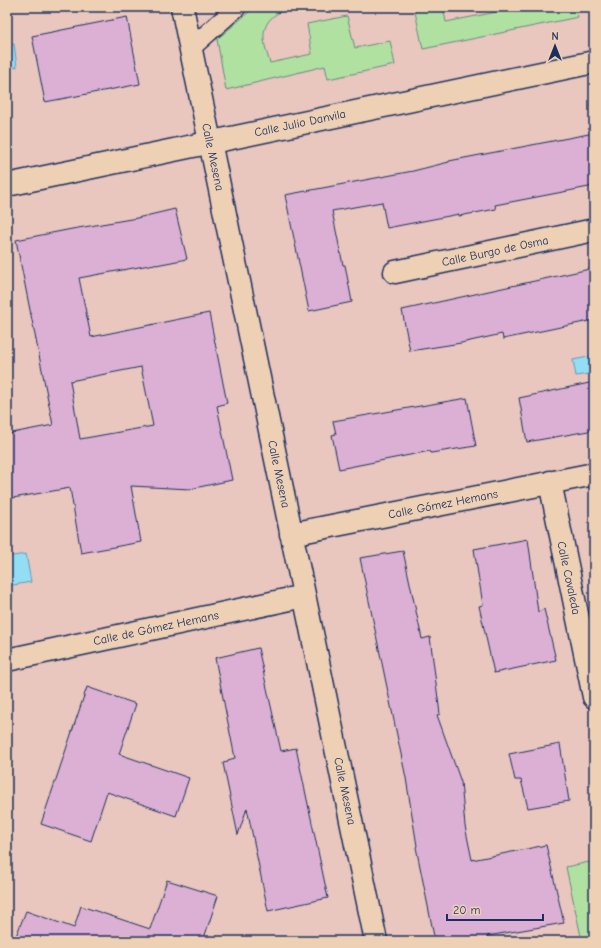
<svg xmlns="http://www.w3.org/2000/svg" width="601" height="948" font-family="'Comic Neue',sans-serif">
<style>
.green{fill:#b1e1a1;stroke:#668880}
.water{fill:#93def4;stroke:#6398b8}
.building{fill:#dcb0d4;stroke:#1b2f5e;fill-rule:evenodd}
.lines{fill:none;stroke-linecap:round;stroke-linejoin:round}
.service-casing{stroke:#1b2f5e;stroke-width:21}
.minor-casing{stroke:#1b2f5e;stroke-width:25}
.service{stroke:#eed0b5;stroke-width:18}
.minor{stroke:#eed0b5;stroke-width:22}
.labels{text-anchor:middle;stroke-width:3;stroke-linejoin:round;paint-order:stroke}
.street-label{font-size:12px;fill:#1b2f5e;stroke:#eed0b5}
</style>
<rect width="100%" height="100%" fill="#e9c6be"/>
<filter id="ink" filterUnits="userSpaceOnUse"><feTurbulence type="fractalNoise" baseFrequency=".025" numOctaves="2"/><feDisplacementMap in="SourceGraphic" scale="8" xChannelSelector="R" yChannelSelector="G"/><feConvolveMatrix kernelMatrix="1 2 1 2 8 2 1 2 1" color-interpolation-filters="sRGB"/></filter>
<g filter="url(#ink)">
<path class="green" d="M255,7h50c-7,1 -22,3 -27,6 -21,13 -14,31 -8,50l42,-9 -5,-30 40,-8 8,32 35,-7 5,24 -67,14 -3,-13 -99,24 -9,-51z
M414,7h29l3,15 76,-15h54l2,10 -155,32z
M594,861v80h-12l-16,-74z"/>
<path class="water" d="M14,44l3,23 -10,2v-24z
M594,356v17l-18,3 -3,-16z
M26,554l5,28 -24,4v-29z"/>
<path class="building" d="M127,17l13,67 -95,18 -13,-66z
M594,133v53l-99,19 1,4 -37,7v-2l-72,14 -5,-26 -50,9 11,54h2l7,37 -43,9 -24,-116 128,-24 36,-9v-1z
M175,209l12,50 -31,6 -1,-1 -76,14 12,59 118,-24 18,90 -10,3 15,74 -42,9 -59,-3 10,56 -60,11 -11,-65 -63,11v-65l46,-9 -37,-185 56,-11 65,-11zM141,367l12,59 -73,13 -10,-58z
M594,268v52l-91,19 -1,-5 -41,9 -51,8 -8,-41z
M594,382v48l-67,12 -8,-44z
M467,398l9,48 -45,7 -1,-2 -91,18 -7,-34 4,-1 -3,-13z
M528,539l10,73 6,-3 12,51 -62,13 -15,-67 4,-1 -9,-56z
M403,551l19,88 8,-2 10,77 -3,1 24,67 4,44 7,34 74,-15 18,78 -77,13 1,5h-53l-19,-94 1,-1 -11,-68 -46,-220z
M258,648l23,103 15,-3 32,150 -60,13 -21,-103 -9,27 -15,-72 5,-1v-2l7,-2 -20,-100z
M87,687l49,17 -17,50 70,24 -13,38 -69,-24 -16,49 -50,-17z
M560,744l9,57 -41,7 -7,-28h-6l-6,-26z
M167,880l51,16 -15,45h-189l12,-30 48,17 7,-22 69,23z"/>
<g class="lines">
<g class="service-casing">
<path id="service" d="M191,48l46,-41"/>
</g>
<g class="minor-casing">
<path id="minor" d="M182,7l194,934
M7,185l587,-123
M395,272l199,-42
M550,482l44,215
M291,534l303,-60
M7,660l297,-64"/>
</g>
<use href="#service" class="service"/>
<use href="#minor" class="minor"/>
</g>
</g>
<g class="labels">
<g class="street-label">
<text transform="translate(300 123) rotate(-12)" y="4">Calle Julio Danvila</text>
<text transform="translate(213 157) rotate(78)" y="4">Calle Mesena</text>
<text transform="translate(495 251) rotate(-12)" y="4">Calle Burgo de Osma</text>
<text transform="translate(279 474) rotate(78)" y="4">Calle Mesena</text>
<text transform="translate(443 504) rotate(-11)" y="4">Calle Gómez Hemans</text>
<text transform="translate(569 578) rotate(78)" y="4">Calle Covaleda</text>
<text transform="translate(156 628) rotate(-12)" y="4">Calle de Gómez Hemans</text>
<text transform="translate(345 791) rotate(78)" y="4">Calle Mesena</text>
</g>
</g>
<rect width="601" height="948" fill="none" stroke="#eed0b5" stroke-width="24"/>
<rect x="12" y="12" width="577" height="924" fill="none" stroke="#1b2f5e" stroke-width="1.5" filter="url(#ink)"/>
<g transform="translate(555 46)" stroke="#eed0b5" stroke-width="3" paint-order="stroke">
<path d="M0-3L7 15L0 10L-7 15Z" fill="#1b2f5e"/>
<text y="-6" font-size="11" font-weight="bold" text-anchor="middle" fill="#1b2f5e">N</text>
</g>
<path d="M447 914v6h96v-6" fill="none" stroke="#1b2f5e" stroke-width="2"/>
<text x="453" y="914" font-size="12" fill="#1b2f5e" stroke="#eed0b5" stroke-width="3" paint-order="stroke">20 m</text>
</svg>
